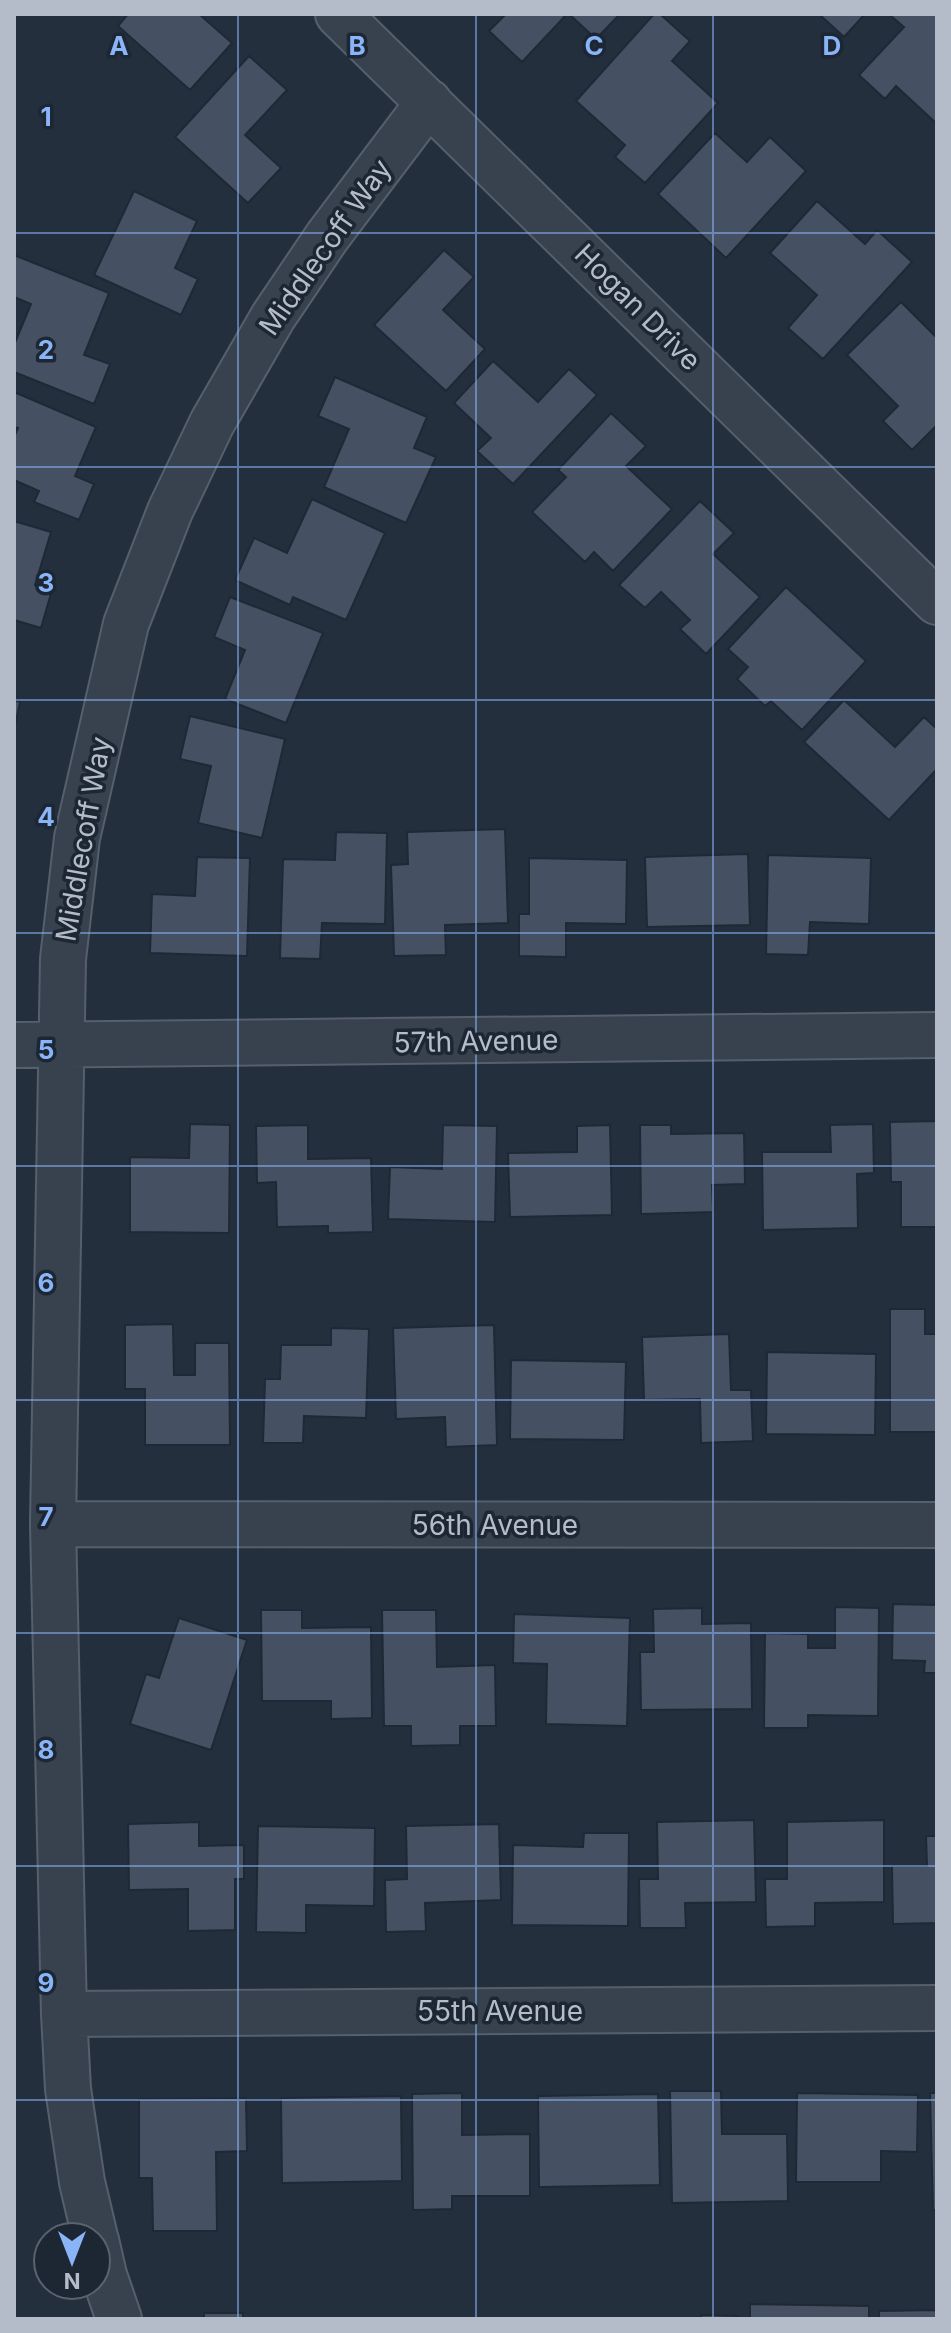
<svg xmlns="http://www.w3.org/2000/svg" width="951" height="2333" font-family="Inter,sans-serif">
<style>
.building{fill:#455162;stroke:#1f2835;stroke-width:2}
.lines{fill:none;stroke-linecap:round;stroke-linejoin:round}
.minor-casing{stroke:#565f6c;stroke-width:48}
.minor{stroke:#38414e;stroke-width:44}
.grid{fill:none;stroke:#8ab4f8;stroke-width:2;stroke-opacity:0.55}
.labels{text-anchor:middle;stroke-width:7;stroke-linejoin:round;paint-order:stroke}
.street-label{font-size:28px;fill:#b4bcc9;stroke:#1d2633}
.grid-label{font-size:26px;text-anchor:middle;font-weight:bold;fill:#8ab4f8;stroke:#1d2633;stroke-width:7;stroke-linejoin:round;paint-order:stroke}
</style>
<rect width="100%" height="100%" fill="#242f3e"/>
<path class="building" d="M128,14h71l33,29 -42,47 -72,-64z
M506,14h61l-45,48 -33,-31z
M569,14h51l-24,25z
M654,14h6l30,27 -18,20 46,42 -73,80 -30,-26 10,-12 -49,-44z
M819,14h46l-21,23z
M893,14h44v110l-41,-38 -11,13 -26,-24 45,-48 -13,-11z
M249,56l38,34 -42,45 36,33 -33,35 -73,-66z
M715,133l32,29 23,-25 36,34 -80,87 -68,-64z
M134,191l63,30 -22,47 23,11 -17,36 -87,-40z
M817,201l48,43 12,-14 35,32 -89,97 -35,-31 29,-33 -47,-42z
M444,250l30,27 -31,33 42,39 -39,42 -72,-66z
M14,255l95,38 -25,62 26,9 -16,40 -80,-32v-27l17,-41 -17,-7z
M901,302l36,36v87l-25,25 -29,-29 15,-15 -51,-51z
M493,361l45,41 31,-33 28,26 -84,89 -36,-33 14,-13 -37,-35z
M335,377l92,40 -13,31 22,9 -30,66 -82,-36 25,-58 -31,-13z
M14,392l82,35 -21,49 19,8 -15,36 -45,-18 5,-11 -25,-11v-43l4,-9 -4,-1z
M611,413l35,33 -20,20 46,43 -59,62 -19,-19 -9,10 -53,-50 34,-35 -8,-7z
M312,499l73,34 -39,87 -53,-23 -3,8 -55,-25 19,-42 33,15z
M700,501l34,32 -21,21 47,43 -54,57 -26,-25 10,-9 -29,-28 -16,16 -26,-23z
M14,521l37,11 -16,53 17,5 -11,38 -27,-8z
M786,587l80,74 -64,69 -31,-29 -6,5 -28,-27 11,-12 -20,-18z
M230,597l93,36 -37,90 -61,-24 20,-49 -31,-13z
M14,700l6,2 -6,29z
M844,700l51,47 29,-30 13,12v40l-48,51 -85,-78z
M190,716l95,23 -23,99 -64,-15 13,-57 -31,-7z
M505,829l3,94 -63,2 1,30 -52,1 -3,-91 17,-1 -1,-32z
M336,832l51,1 -2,91 -63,-1 -2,36 -40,-1 3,-99 52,1z
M748,854l2,71 -103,2 -2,-70z
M768,855l103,3 -2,66 -59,-2 -2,33 -42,-1z
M197,857l53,1 -3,98 -97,-3 2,-59 43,2z
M529,858l98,2 -1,64 -60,-1v34l-47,-1v-42h10z
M937,1121v106h-36v-45h-10l-1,-60z
M190,1124l40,1 -1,108 -99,-1v-75l59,1z
M873,1124l1,49 -17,1 1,54 -95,2 -1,-78h69l-1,-27z
M308,1125v34l63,-1 2,74 -45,1v-7l-51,1 -1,-45 -19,1 -1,-57z
M443,1125l54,1 -2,96 -107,-3 2,-52 52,2z
M610,1125l2,90 -102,2 -2,-64 69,-1v-26z
M640,1125h31v9l73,-1 1,51 -33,1 1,27 -72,2z
M890,1309h35v25h12v98h-47z
M173,1324l1,51h21v-32h34l1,102h-85v-56h-20v-64z
M494,1325l3,120 -51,2 -1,-30 -49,2 -3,-91z
M331,1328l38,1 -3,89 -62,-2 -1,27h-40l2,-64h15l1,-34h50z
M729,1334l2,56h20l2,51 -52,2 -1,-44 -56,1 -2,-63z
M767,1352l109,2 -1,81 -109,-1z
M511,1360l115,2 -2,78 -114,-1z
M893,1604l44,1v68h-13l1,-12 -33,-1z
M835,1607l44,1 -1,108 -70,-1v13h-44l1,-95 43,1v14h27z
M702,1608v16l49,-1 1,86 -111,1 -1,-58h14l-1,-43z
M261,1610h41v18l69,-1 1,91 -41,1v-18h-69z
M382,1610h54l1,57 58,-2 1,61h-36v19l-49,1v-20h-27z
M514,1614l116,4 -3,108 -81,-2 1,-60 -34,-1z
M179,1618l68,22 -36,110 -81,-26 16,-50 13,4z
M754,1820l2,82 -71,1 1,25h-46l-1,-49h19l-1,-57z
M884,1820v82l-69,1v23l-49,1 -1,-48h22v-57z
M199,1822v24l45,-1v34h-9v51l-47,1v-42l-59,1 -1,-66z
M499,1824l2,76 -76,3 1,28 -40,1 -1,-52 22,-1 -1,-53z
M258,1826l117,2 -1,78 -68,-1v28l-50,-1z
M584,1833h45l-1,93 -116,-1 1,-80 70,2z
M926,1836h11v87l-44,1 -1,-58h35z
M670,2091h51l1,43h65l1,67 -116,2z
M462,2093v42l68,-1v62h-78v13l-39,1 -1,-116z
M797,2093l121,2 -1,57 -36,-1v31h-85z
M930,2093h7v117h-4z
M658,2094l2,91 -121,2 -1,-91z
M401,2096l1,85 -120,2 -1,-85z
M246,2098l1,53 -31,1 1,79h-64l-1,-53h-13v-79z
M750,2304l119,2v13h-119z
M937,2310v9h-58v-8z
M204,2313h39v6h-39z
M701,2315l37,1v3h-37z"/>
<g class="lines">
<g class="minor-casing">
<path id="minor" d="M338,14l599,588
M14,1045l923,-10
M53,1524l884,1
M64,2014l873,-6
M95,2237l-13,-55 -14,-93 -4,-75 -11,-490 10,-565 14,-121 49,-214 44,-113 42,-88 61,-106 54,-80 102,-135
M96,2240l8,35 15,44"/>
</g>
<use href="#minor" class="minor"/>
</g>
<path class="grid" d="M238,14v2305M476,14v2305M713,14v2305M14,233h923M14,467h923M14,700h923M14,933h923M14,1166h923M14,1400h923M14,1633h923M14,1866h923M14,2100h923"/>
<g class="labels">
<g class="street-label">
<text transform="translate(325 247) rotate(-55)" y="10">Middlecoff Way</text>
<text transform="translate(638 307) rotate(45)" y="10">Hogan Drive</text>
<text transform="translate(83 839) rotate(-80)" y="10">Middlecoff Way</text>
<text transform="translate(476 1041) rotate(-1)" y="10">57th Avenue</text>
<text x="495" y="1535">56th Avenue</text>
<text x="500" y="2021">55th Avenue</text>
</g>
</g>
<g class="grid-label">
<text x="119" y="55">A</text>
<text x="357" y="55">B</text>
<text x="594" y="55">C</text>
<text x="832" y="55">D</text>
<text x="46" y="126">1</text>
<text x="46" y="359">2</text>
<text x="46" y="592">3</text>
<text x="46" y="826">4</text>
<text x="46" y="1059">5</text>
<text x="46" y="1292">6</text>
<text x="46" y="1526">7</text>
<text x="46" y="1759">8</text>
<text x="46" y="1992">9</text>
</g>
<rect width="951" height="2333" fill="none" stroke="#b4bcc9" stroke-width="32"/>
<g transform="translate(72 2261) rotate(180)"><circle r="38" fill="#1d2633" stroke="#59626f" stroke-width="2"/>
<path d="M0-6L14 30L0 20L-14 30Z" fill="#8ab4f8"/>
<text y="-12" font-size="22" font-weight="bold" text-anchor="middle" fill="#b4bcc9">N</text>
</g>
</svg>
